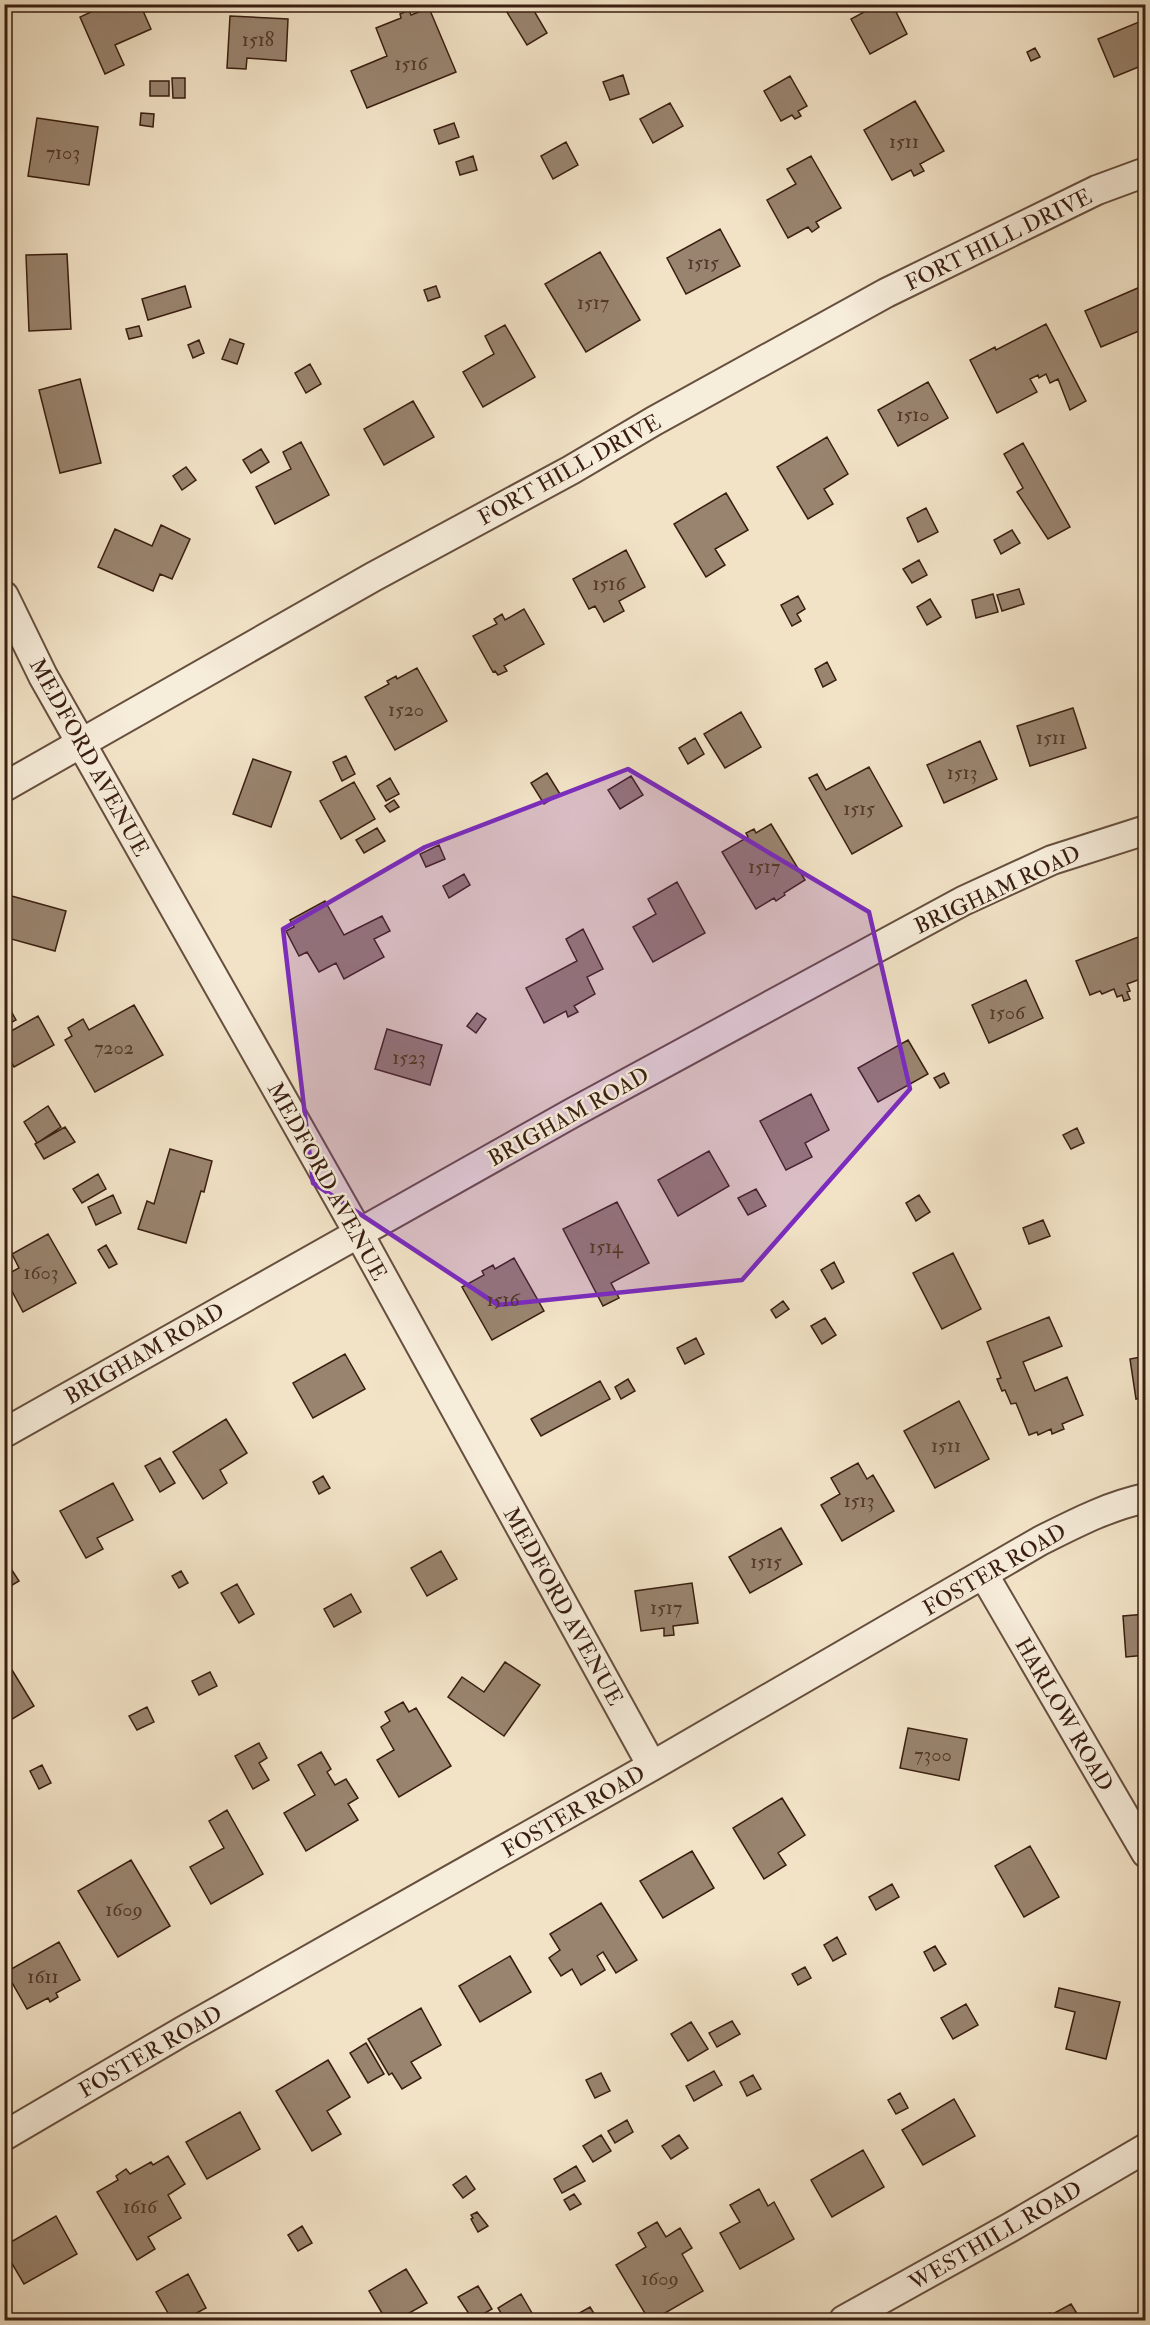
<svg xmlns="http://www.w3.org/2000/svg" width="1150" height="2325" font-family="'IM FELL Double Pica',serif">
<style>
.building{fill:#99846f;stroke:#391e10;stroke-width:1.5}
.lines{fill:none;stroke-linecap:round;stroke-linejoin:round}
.minor-casing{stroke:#674f3e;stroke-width:32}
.minor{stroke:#f7eddb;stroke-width:28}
.marked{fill:#7b2cbf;fill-opacity:0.2;stroke:#7b2cbf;stroke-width:4.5;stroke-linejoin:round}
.labels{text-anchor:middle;stroke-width:5;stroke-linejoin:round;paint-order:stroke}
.number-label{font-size:20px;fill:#513828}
.street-label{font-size:22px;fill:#391e10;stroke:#f7eddb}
</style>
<rect width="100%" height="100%" fill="#f2e3c7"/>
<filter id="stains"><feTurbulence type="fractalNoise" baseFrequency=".00333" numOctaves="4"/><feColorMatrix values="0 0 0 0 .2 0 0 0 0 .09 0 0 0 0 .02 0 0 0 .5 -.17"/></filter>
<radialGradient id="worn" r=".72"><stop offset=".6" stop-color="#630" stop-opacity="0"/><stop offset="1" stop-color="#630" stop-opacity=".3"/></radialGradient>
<path class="building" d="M108,4h32l11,25 -36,16 9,20 -19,9 -25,-57z
M502,4h28l17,29 -20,12z
M879,4h13l15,30 -37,20 -19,-35z
M429,8l27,64 -89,36 -16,-37 36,-15 -11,-28 25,-10 -1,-4 9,-4 2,5z
M230,16l58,3 -2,42 -39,-3 -1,11 -19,-1z
M1146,19v45l-32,13 -16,-38z
M1035,48l5,9 -9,4 -4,-9z
M623,75l6,19 -19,6 -7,-18z
M790,76l17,30 -9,5 3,5 -6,3 -3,-4 -11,6 -17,-30z
M172,78h13v20h-12z
M150,81h19v15h-19z
M915,101l29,50 -24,13 4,7 -10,5 -3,-6 -19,10 -28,-50z
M670,103l13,23 -30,17 -13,-24z
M141,113l13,1 -1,13 -13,-2z
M37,118l61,9 -9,58 -61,-9z
M454,123l5,14 -20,7 -5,-14z
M566,142l12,23 -25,14 -12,-23z
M473,156l4,14 -17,5 -4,-13z
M811,156l30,52 -25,14 3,5 -7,5 -4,-5 -20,11 -21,-38 29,-16 -9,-15z
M720,229l20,37 -54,28 -19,-36z
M600,252l40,68 -54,32 -41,-68z
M67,254l4,75 -42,2 -3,-76z
M185,286l6,21 -43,13 -6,-21z
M436,286l4,11 -12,4 -4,-11z
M1140,287l6,12v29l-45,19 -16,-36z
M1046,324l40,77 -16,9 -12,-31 -8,4 -4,-9 -7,4 -1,-3 -8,4 7,13 -40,21 -27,-53 25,-13 1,3z
M505,325l30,52 -52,30 -20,-35 31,-18 -9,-18z
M139,326l3,10 -13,3 -3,-10z
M230,339l14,5 -7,20 -15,-5z
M199,340l5,13 -11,5 -5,-13z
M310,364l11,20 -15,9 -11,-20z
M80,379l21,84 -41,10 -21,-83z
M928,382l20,36 -50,28 -20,-36z
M413,401l21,36 -50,28 -20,-36z
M827,437l21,37 -24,15 9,15 -25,15 -31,-52z
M301,442l28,53 -54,29 -19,-37 35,-18 -8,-17z
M1023,443l47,84 -22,12 -31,-47 6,-4 -19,-34z
M261,449l8,13 -18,11 -8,-13z
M186,467l10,13 -14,10 -9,-14z
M726,493l22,37 -33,19 10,16 -19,12 -32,-53z
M926,508l12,24 -20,10 -11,-24z
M161,525l29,14 -18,40 -12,-5 -7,17 -55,-24 17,-38 37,17z
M1012,530l8,13 -19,11 -7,-14z
M626,550l19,37 -26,14 5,10 -20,11 -9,-16 -6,3 -16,-30z
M919,560l8,15 -15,8 -9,-14z
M1019,589l5,15 -22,7 -5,-16z
M993,594l5,18 -22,6 -4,-18z
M798,596l7,13 -8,5 4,7 -9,5 -11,-21z
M930,599l11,18 -14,8 -10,-18z
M524,609l20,35 -40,22 3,5 -9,4 -3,-4 -2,1 -20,-36 24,-12 -3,-5 8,-5 3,6z
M827,662l9,18 -13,7 -8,-18z
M417,668l30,53 -52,29 -30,-53 24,-13 -2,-3 9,-5 1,3z
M1073,708l13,40 -56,18 -13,-40z
M741,712l20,35 -36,21 -21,-34z
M695,738l9,16 -16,10 -9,-16z
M980,741l17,38 -53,24 -17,-38z
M346,756l9,18 -13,7 -9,-19z
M253,759l38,13 -20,55 -38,-13z
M869,767l33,59 -50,28 -43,-76 8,-4 9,16z
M547,773l13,21 -16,10 -13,-21z
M631,776l12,19 -23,14 -12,-19z
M390,778l9,16 -13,7 -9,-15z
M354,782l21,37 -34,20 -21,-38z
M394,800l5,7 -9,5 -5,-6z
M771,824l34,56 -21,13 1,2 -9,6 -2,-3 -18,11 -34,-57 26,-15 -2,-4 8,-4 2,4z
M377,828l8,13 -21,12 -8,-13z
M439,845l6,14 -19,8 -6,-13z
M464,874l6,11 -21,13 -6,-12z
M677,882l28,51 -52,29 -20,-35 23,-13 -8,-15z
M8,895l58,16 -11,40 -51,-14v-27z
M325,901l19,34 38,-19 8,15 -16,8 10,18 -40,22 -8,-16 -17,9 -12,-20 -8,4 -13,-25 8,-4 -4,-7z
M583,929l20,40 -16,8 8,17 -21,12 4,6 -10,5 -2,-6 -22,12 -18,-35 51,-27 -11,-22z
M1146,934v43l-19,7 3,7 -3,1 3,7 -6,2 -2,-6 -5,2 -3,-8 -12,5 -2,-3 -10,4 -14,-34z
M1026,980l17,38 -54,25 -17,-38z
M6,1002l10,18 -12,6v-23z
M134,1005l29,50 -68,37 -30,-52 7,-4 -4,-8 15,-9 6,11z
M477,1013l9,6 -10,14 -9,-7z
M38,1016l16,29 -40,22 -10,-18v-14z
M387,1029l55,16 -12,40 -55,-16z
M908,1040l20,34 -50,28 -20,-34z
M944,1073l5,10 -9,5 -6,-10z
M811,1094l18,36 -24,13 7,14 -26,13 -26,-49z
M48,1106l13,21 -24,16 -13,-21z
M65,1127l10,15 -31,17 -9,-15z
M1077,1128l7,15 -13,6 -8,-14z
M170,1149l42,12 -8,31 -3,-1 -15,52 -48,-14 9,-28 7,3z
M709,1151l20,35 -51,30 -20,-36z
M98,1174l8,15 -24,14 -9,-14z
M756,1189l10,17 -18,9 -10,-17z
M113,1195l8,18 -25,12 -8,-18z
M919,1195l11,17 -14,9 -10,-18z
M617,1202l32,61 -38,20 8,15 -16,8 -40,-77z
M1043,1220l7,16 -21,8 -6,-16z
M48,1234l28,49 -53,29 -19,-36 15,-8 -7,-14z
M106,1245l11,19 -8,4 -11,-18z
M953,1253l28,56 -39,20 -29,-56z
M514,1258l30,53 -52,29 -30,-53 22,-12 -2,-4 11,-6 2,4z
M834,1262l10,20 -12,7 -11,-19z
M783,1301l6,8 -13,9 -5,-8z
M1049,1317l13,29 -39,16 12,29 32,-14 16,38 -21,9 2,5 -12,5 -1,-5 -13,6 -1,-3 -8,3 -13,-32 -5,1 -6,-14 -3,1 -5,-12 4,-1 -14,-36z
M825,1318l11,17 -14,9 -11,-18z
M696,1338l8,16 -19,10 -8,-16z
M345,1354l20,35 -52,29 -20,-35z
M1146,1356v41l-10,2 -6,-40z
M628,1379l7,12 -14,8 -6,-12z
M600,1381l10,18 -69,37 -10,-17z
M959,1401l30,58 -54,29 -31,-57z
M226,1419l21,34 -27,17 7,13 -24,16 -30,-47z
M160,1458l15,25 -15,9 -15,-26z
M858,1463l9,16 6,-4 21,36 -52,30 -21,-36 19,-11 -9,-16z
M323,1476l7,12 -11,6 -6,-12z
M113,1483l20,37 -36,18 6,11 -17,9 -26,-47z
M781,1528l21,36 -52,29 -21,-36z
M441,1551l16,28 -30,17 -16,-28z
M4,1558l15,23 -15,9z
M181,1571l7,12 -9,5 -7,-12z
M692,1583l6,40 -25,3 1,9 -10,1v-8l-23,3 -6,-40z
M237,1584l17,30 -15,9 -18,-30z
M351,1594l10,18 -27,15 -10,-18z
M1146,1614v41l-20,2 -3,-41z
M505,1662l35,23 -36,51 -56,-39 14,-20 22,15z
M12,1670l22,36 -30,18v-50z
M210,1672l7,14 -18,9 -7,-14z
M403,1702l6,10 7,-4 35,58 -52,31 -22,-37 17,-10 -13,-23 9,-6 -5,-9z
M147,1707l7,15 -17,8 -8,-14z
M908,1728l59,11 -8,41 -59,-12z
M259,1743l8,15 -8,5 10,17 -16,9 -18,-33z
M321,1752l10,17 -4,3 8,13 11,-6 12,19 -10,6 10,16 -52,31 -22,-38 31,-18 -17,-30z
M42,1765l9,18 -12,6 -9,-18z
M782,1798l23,37 -27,18 8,12 -22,14 -31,-51z
M227,1810l36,64 -52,30 -21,-37 34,-19 -15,-27z
M1030,1846l29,51 -35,20 -29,-51z
M692,1851l22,37 -51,30 -23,-37z
M131,1860l39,66 -52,31 -40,-66z
M892,1884l7,13 -23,13 -7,-13z
M601,1903l36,57 -21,13 -13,-21 -6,4 8,14 -24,15 -9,-16 -11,7 -12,-18 11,-8 -10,-16z
M837,1937l9,17 -13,7 -9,-16z
M59,1942l21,38 -24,13 2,4 -8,5 -2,-4 -21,11 -21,-37z
M935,1946l11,18 -12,7 -10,-19z
M510,1956l21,36 -51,30 -21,-36z
M805,1967l6,11 -13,7 -6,-11z
M1059,1988l61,14 -14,57 -40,-10 9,-37 -20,-5z
M966,2004l12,21 -25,14 -12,-21z
M421,2008l20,37 -30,17 10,16 -19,11 -10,-16 -3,2 -21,-36z
M732,2021l8,13 -23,13 -8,-14z
M691,2022l17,27 -20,12 -17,-27z
M366,2043l18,31 -16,9 -18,-30z
M328,2060l22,37 -23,14 14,23 -29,17 -36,-60z
M714,2071l8,14 -28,16 -8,-15z
M601,2073l9,18 -15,7 -9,-18z
M753,2075l8,14 -14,7 -7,-14z
M900,2093l8,15 -12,6 -8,-14z
M954,2099l21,37 -52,29 -21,-35z
M240,2112l20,37 -53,30 -21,-37z
M627,2120l6,12 -18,11 -7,-12z
M601,2135l10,16 -18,11 -10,-16z
M679,2135l9,13 -17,11 -9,-13z
M863,2150l21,37 -52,30 -21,-37z
M168,2156l17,28 -17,11 13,23 -33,19 7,12 -18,11 -40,-68 21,-12 -2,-4 10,-7 4,5 21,-12 2,3z
M576,2166l9,15 -23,12 -8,-14z
M466,2176l9,13 -12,9 -10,-13z
M759,2189l9,17 6,-4 20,37 -54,30 -20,-36 20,-11 -10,-17z
M574,2194l7,10 -11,6 -6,-10z
M477,2212l11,14 -10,6 -7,-13 2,-1 -2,-3z
M56,2216l21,38 -53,30 -20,-34v-4z
M657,2222l9,15 14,-9 12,20 -10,6 21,37 -50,29h-4l-33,-55 30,-18 -8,-14z
M302,2226l10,17 -14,8 -10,-16z
M406,2269l21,34 -30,17h-11l-17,-29z
M188,2274l18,34 -22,12h-12l-16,-28z
M478,2286l14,23 -19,11 -15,-23z
M521,2294l15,26h-31l-7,-12z
M1071,2304l10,16h-37l-2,-3 8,-4 1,2z
M590,2307l8,13h-31z"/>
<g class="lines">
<g class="minor-casing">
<path id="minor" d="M4,596l39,80 316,558 293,532
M4,787l369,-210 198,-107 83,-49 232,-128 211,-103 49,-18
M4,1433l570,-321 389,-211 89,-41 94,-30
M984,1575l162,278
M4,2136l179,-105 469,-265 388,-225c34,-17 68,-35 106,-43
M844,2320l167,-93 135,-79"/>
</g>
<use href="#minor" class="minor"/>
</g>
<path class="marked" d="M628,769l241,143 41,177 -168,191 -244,25 -185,-122 -30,-254 142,-82z"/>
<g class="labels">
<g class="number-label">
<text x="258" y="46">1518</text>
<text x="411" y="70">1516</text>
<text x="904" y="148">1511</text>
<text x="63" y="159">7103</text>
<text x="703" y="269">1515</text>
<text x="593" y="309">1517</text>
<text x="913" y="421">1510</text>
<text x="609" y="590">1516</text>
<text x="406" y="716">1520</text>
<text x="1051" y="744">1511</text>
<text x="962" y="779">1513</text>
<text x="859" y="815">1515</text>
<text x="764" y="873">1517</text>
<text x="1007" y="1019">1506</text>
<text x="114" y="1054">7202</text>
<text x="409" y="1064">1523</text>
<text x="606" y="1253">1514</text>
<text x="41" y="1279">1603</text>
<text x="503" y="1306">1516</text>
<text x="946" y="1452">1511</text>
<text x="859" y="1507">1513</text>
<text x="766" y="1568">1515</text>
<text x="666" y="1614">1517</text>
<text x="933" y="1761">7300</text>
<text x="124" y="1916">1609</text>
<text x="43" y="1983">1611</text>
<text x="140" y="2213">1616</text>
<text x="660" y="2285">1609</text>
</g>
<g class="street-label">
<text transform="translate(998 239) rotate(-26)" y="8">FORT HILL DRIVE</text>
<text transform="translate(569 469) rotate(-29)" y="8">FORT HILL DRIVE</text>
<text transform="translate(90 757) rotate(61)" y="8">MEDFORD AVENUE</text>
<text transform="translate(997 889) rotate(-25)" y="8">BRIGHAM ROAD</text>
<text transform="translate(568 1116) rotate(-29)" y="8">BRIGHAM ROAD</text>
<text transform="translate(328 1181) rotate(61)" y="8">MEDFORD AVENUE</text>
<text transform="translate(144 1353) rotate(-30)" y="8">BRIGHAM ROAD</text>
<text transform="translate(994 1569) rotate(-30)" y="8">FOSTER ROAD</text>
<text transform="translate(564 1606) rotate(61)" y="8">MEDFORD AVENUE</text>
<text transform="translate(1065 1714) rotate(60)" y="8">HARLOW ROAD</text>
<text transform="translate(573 1811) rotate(-30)" y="8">FOSTER ROAD</text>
<text transform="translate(150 2051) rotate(-30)" y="8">FOSTER ROAD</text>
<text transform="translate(995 2235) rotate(-30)" y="8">WESTHILL ROAD</text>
</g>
</g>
<rect width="1150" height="2325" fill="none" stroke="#f2e3c7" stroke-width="24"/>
<rect x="6" y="6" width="1138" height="2313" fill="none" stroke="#391e10" stroke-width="3"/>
<rect x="12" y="12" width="1126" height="2301" fill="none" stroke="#391e10" stroke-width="1.5"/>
<rect width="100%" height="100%" filter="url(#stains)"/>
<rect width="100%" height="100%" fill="url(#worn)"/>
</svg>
